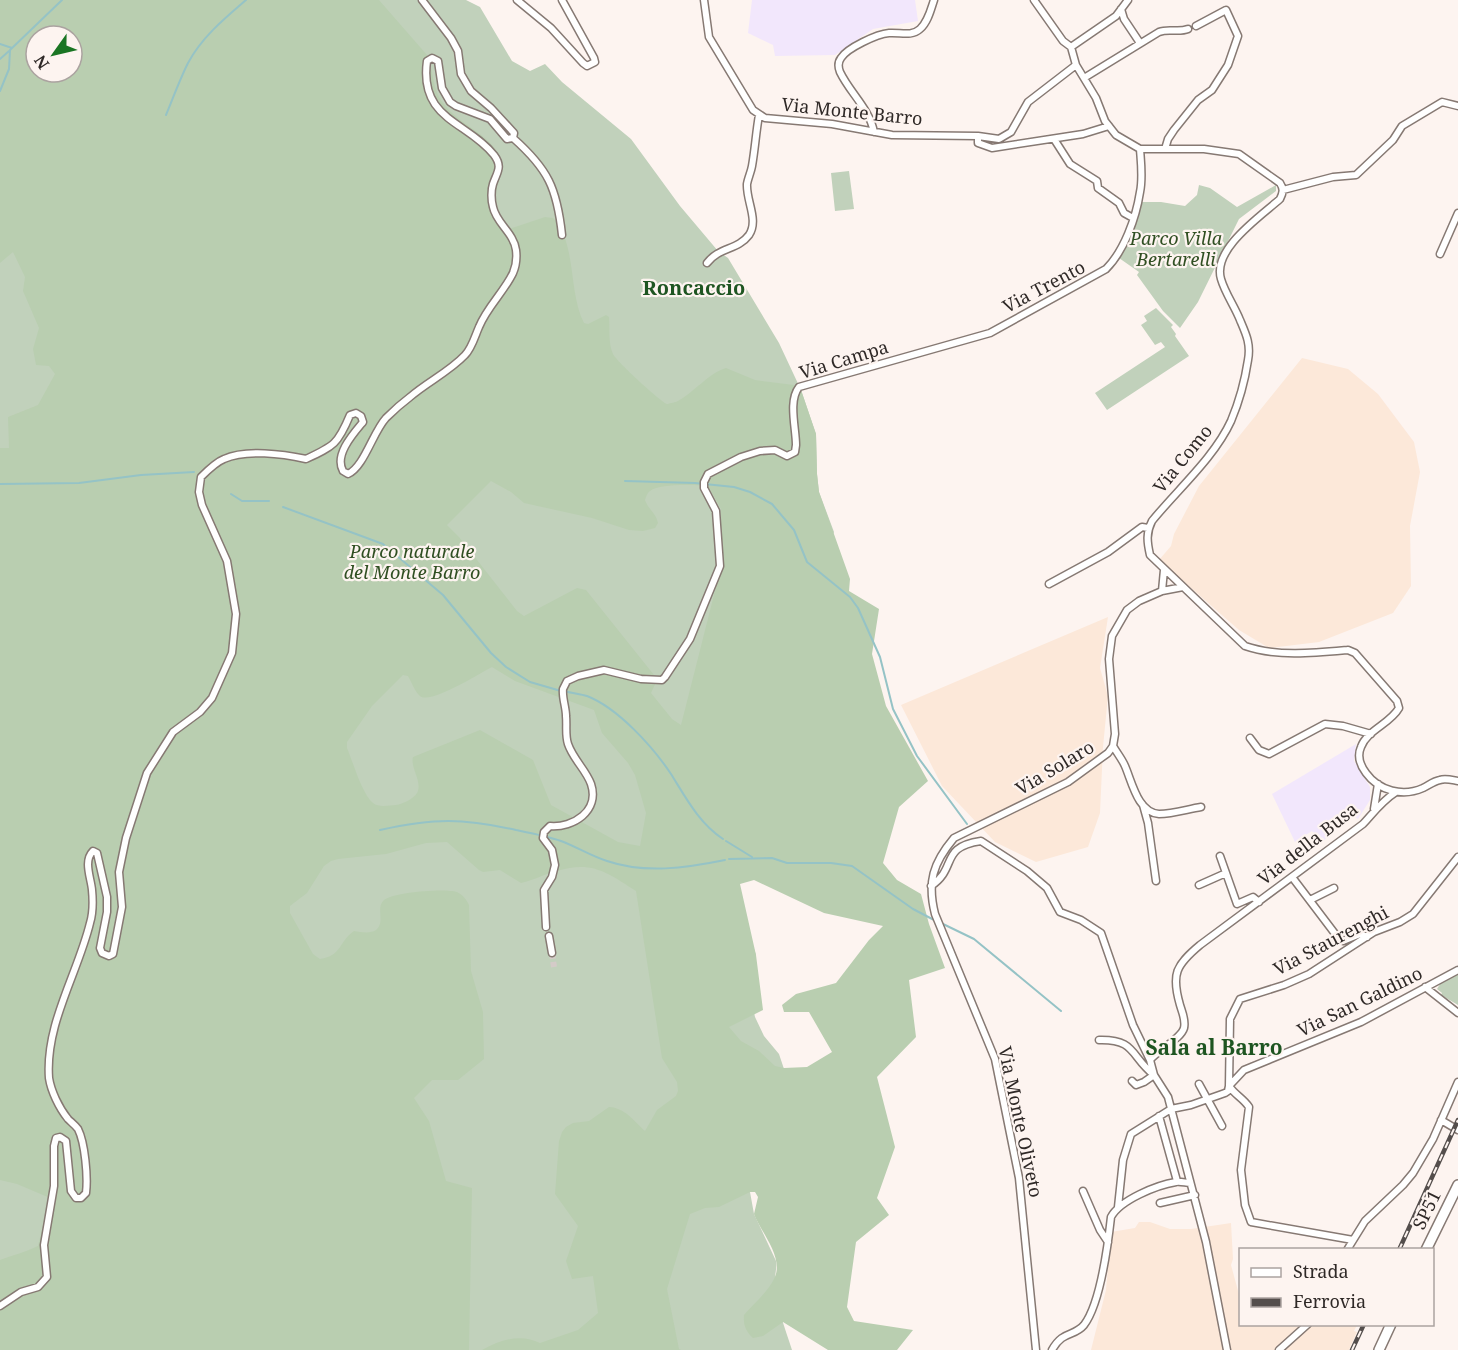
<svg xmlns="http://www.w3.org/2000/svg" width="1458" height="1350" font-family="'Noto Serif',serif">
<style>
.industrial{fill:#fce8d9}
.education{fill:#f2e7fc}
.green{fill:#c1d1bb;fill-rule:evenodd}
.forest{fill:#b9ceb0;fill-rule:evenodd}
.lines{fill:none;stroke-linecap:round;stroke-linejoin:round}
.stream{stroke:#95c3c6;stroke-width:2}
.street-tunnel{stroke:#d4cbc8;stroke-width:6;stroke-dasharray:6 3;stroke-linecap:butt}
.street-casing{stroke:#867973;stroke-width:9}
.secondary-casing{stroke:#867973;stroke-width:12}
.street{stroke:#fff;stroke-width:6}
.secondary{stroke:#fff;stroke-width:9}
.rail-casing{stroke:#544e4c;stroke-width:4.5}
.rail{stroke:#fdf4f0;stroke-width:2;stroke-dasharray:7;stroke-linecap:butt}
.labels{text-anchor:middle;stroke-width:4.5;stroke-linejoin:round;paint-order:stroke}
.street-label{font-size:18px;fill:#2f2927;stroke:#fdf4f0}
.park-label{font-size:18px;font-style:italic;fill:#304f22;stroke:#fdf4f0}
.neighbourhood-label{font-size:20px;font-weight:bold;fill:#1e5521;stroke:#fdf4f0}
.quarter-label{font-size:21px;font-weight:bold;fill:#1e5521;stroke:#fdf4f0}
</style>
<rect width="100%" height="100%" fill="#fdf4f0"/>
<path class="industrial" d="M1302,358l46,11 30,25 36,48 6,30 -10,54 1,60 -18,27 -74,29 -50,6 -30,-18 -80,-70 12,-14 3,-12 25,-48z
M1108,617l-8,51 8,28 -5,51 -3,66 -12,34 -52,15 -41,-20 -53,-56 -41,-81z
M1139,1222h11l20,7h21l40,-6 2,36 -2,6 9,33v26l117,1 -3,6 3,1 -8,18h-258l15,-60 5,-58 24,-4z"/>
<path class="education" d="M752,0h163l3,21 -45,8 -38,26 -60,1 -2,-11 -25,-12z
M1356,744l-2,17 16,26v13l-12,19 -6,-3 -31,27 -9,-12 -17,11 -23,-48z"/>
<path class="green" d="M62,0h404l14,7 32,54 18,10 15,-7 17,18 69,57 49,67 38,45 10,7 51,85 22,47 15,44 1,40 2,18 15,40 -113,316 35,107 -4,48 3,14 9,19 15,18 6,18 -35,120 4,22 22,47c1,7 -1,12 -1,19 0,23 10,48 17,70h-792v-1259l9,-22zM36,36h36v36h-36z
M849,171l5,38 -19,2 -4,-38z
M1199,185l11,3 27,19 39,-22v6l-37,28 -41,83 -18,26 -17,-17 -26,-36 2,-3 -20,-14 15,-30 -1,-3 7,-23h21l24,4 12,-11z
M1156,308l17,17 -2,2 5,7 -1,2 14,20 -82,54 -12,-17 70,-46 -4,-5 -6,3 -14,-20 6,-4 -3,-5z
M1458,973v32l-17,-10 1,-2 -5,-4 5,-8z"/>
<path class="forest" d="M0,0h379l48,55c7,16 5,34 16,48 15,21 47,31 57,54 8,17 -12,35 -3,58 2,5 9,10 12,14l36,-12 8,1c24,25 15,74 31,105l4,1 18,-9 3,2c1,12 -1,26 4,37 3,7 49,49 54,50 1,0 8,-2 9,-2 18,-9 31,-28 50,-34l29,12 39,5 7,5 15,44 1,40 2,18 31,87 -1,12 30,18 -7,45 14,52 42,75 -29,26 -16,56 14,17 24,14 8,30 16,44 -36,12 7,57 -39,40 18,70 -18,51 12,17 -33,27 -9,65 7,14 59,9 -16,20h-69l-45,-28 -20,14 -10,2c-7,-6 -10,-13 -9,-23 10,-12 23,-22 30,-36 11,-21 -13,-46 -20,-65l4,-17 -3,-5h-5l-31,15 -14,1 -15,6 -23,75 12,60 2,1h-199c18,-10 39,-17 58,-7l38,-13 20,-17 -5,-37 -21,3 -6,-18 12,-35 -23,-32 4,-53 3,-9 4,-5 7,-4 16,-2 20,-14c16,1 24,13 36,24l12,-21 19,-14 2,-5 -1,-9 -15,-24 -26,-167c-28,-18 -44,-31 -79,-20 -12,3 -23,9 -36,12l-21,-13 -17,2 -4,-2 -32,-28 -21,1 -40,11 -48,5 -7,2 -7,5 -17,27 -17,13v7l23,41 7,5c22,-3 19,-18 34,-28 7,1 16,3 22,-1 10,-8 -1,-22 8,-30 10,-8 61,-12 73,-8 6,3 9,7 12,13l2,66 12,41 1,47 -26,21h-26l-18,18 15,23 17,60 26,7 -3,162h-469v-90c13,-5 26,-8 38,-14l12,-48 -33,-14 -17,-4v-732h9l-1,-31 30,-12 17,-31 -6,-8 -13,-1 -3,-16 6,-21 -16,-37 2,-14 -12,-25 -13,11zM36,36h36v36h-36zM491,481l20,11 13,11 68,15 37,12 14,1 12,-3 3,-5c-2,-10 -10,-14 -13,-23 1,-3 2,-7 5,-9 11,-8 44,-6 58,-5l13,23 -5,78 -35,138 -9,-6 -21,-26 6,-13 -3,-5 -68,-85 -9,-2 -53,28 -7,-5 -58,-74 -12,-12zM492,667l23,14 79,29 8,23 26,30 7,12 11,38 -6,33 -22,-4 -67,-37 -18,-45 -53,-30 -67,27c-3,11 10,25 4,36 -4,6 -14,11 -21,12 -6,0 -17,3 -23,-2 -11,-9 -20,-41 -26,-55v-6l25,-36 31,-31 5,1c3,5 7,16 12,20 10,9 60,-23 72,-29zM754,880l70,33 59,13 -14,14 -33,43 -40,11 -14,11 2,7h25l23,40 -25,15 -23,1 -9,-2 -16,-15 -18,-10 -12,-14 34,-17 -7,-55 -16,-71z"/>
<g class="lines">
<path class="stream" d="M0,44l12,4
M0,59l9,-8
M0,91l9,-22 1,-19 52,-50
M166,115c7,-17 14,-36 22,-52 14,-26 37,-45 58,-63
M625,481l70,2 39,4 16,5 22,12 22,26 13,32 43,35 8,11 22,49 13,52 24,47 50,68
M0,484l79,-1 62,-8 53,-3
M231,494l11,7h27
M283,507l100,37 60,51 48,58 15,14 24,15 31,9
M564,691c7,2 16,3 23,5 31,12 66,51 84,78 15,24 28,49 52,65
M380,830c54,-12 83,-12 136,0 15,3 31,6 45,11 16,6 30,15 46,20 38,13 79,7 118,-1
M726,841l26,16
M729,859l43,-1 15,5h44l21,3 61,43 23,12
M941,923l33,16 87,72"/>
<path class="street-tunnel" d="M552,953l2,14"/>
<g class="street-casing">
<path id="street" d="M517,0l34,28 32,35 4,3 8,-4 -1,-4 -32,-58
M704,0l5,37 44,73 12,8 67,6 60,11 86,1 21,3 12,-7 17,-30 48,-37
M1034,0l29,41 8,6 5,18 20,33 9,23 11,14 24,14h64l35,5 41,29c4,6 3,10 0,16 -19,17 -68,50 -59,80 4,14 14,28 19,41 6,14 11,24 8,40 -3,20 -9,42 -17,61 -17,37 -54,69 -79,100 -6,12 -5,21 -2,34l95,91c32,11 70,7 103,4l7,3 42,48 2,7c-9,16 -32,22 -38,39 -4,9 -1,18 5,26 13,18 37,24 57,15 6,-3 11,-7 17,-8 5,-2 12,0 18,1
M1121,9l3,10 16,24
M1071,47l45,-31 12,-16
M1084,78l75,-46c10,-4 19,1 29,-3
M874,132c-5,-24 -24,-39 -34,-60 -2,-5 -2,-10 1,-14 6,-10 36,-24 48,-25 11,-1 22,4 31,-4 8,-7 11,-20 14,-29
M978,136v7l14,5 91,-14 26,-8
M513,138c35,31 44,50 49,97
M1054,139l16,25 27,17 1,7 21,15 5,10 9,5
M1165,149l3,-10 6,-9 24,-30 14,-10 16,-25 10,-29 -12,-26 -30,16
M1283,190l50,-13 23,-2 37,-35 9,-14 40,-24 16,4
M1440,254l18,-41
M707,263c12,-16 31,-13 42,-28 10,-15 -3,-34 -2,-51 1,-6 4,-12 5,-18 3,-17 4,-34 7,-51
M1164,570l-2,21 21,-4
M1049,584l59,-32 34,-25 6,1
M1250,738l9,12 10,4 56,-30 18,2 28,8
M1113,746c4,7 9,13 12,20 7,16 13,47 34,48 14,0 29,-5 42,-7
M1143,805l5,18 8,58
M1374,809l4,-25
M1220,856l17,48 16,-7 6,5
M1292,877l47,62 4,2 17,-7 7,3
M1199,885l27,-12
M931,886c27,-18 8,-39 50,-45l46,30 20,17 13,24 21,8 20,13 32,92 17,35 4,15 14,22 38,145 21,108
M1310,900l24,-12
M546,927l-2,-37 8,-13 3,-12 -3,-15 -9,-12 1,-6 6,-6c23,2 50,-15 41,-42 -5,-14 -18,-25 -23,-40 -3,-9 -1,-18 -2,-28 0,-9 -4,-18 -3,-27l4,-8 11,-5 26,-6 37,9 21,1 3,-3 25,-38 30,-73 -4,-55 -12,-23v-6l4,-8 33,-17 19,-6 15,-1 12,6 8,-4 1,-7c0,-17 -8,-44 3,-58l191,-54 116,-64c18,-18 30,-51 34,-77 3,-14 1,-29 0,-43
M549,936l3,17
M1425,987l33,26
M1099,1040c37,-1 31,16 55,35l-10,7 -8,3 -4,-4
M1150,1060c8,-10 31,-21 34,-32 2,-8 -2,-16 -4,-23 -9,-31 -4,-40 20,-60l163,-121c11,-12 19,-23 33,-32
M1199,1084l23,42
M1159,1116l18,65
M1441,1120l17,10
M1083,1191l17,39 8,12
M1160,1203l35,-8
M1118,1207l5,-47 8,-26 40,-25 20,-4 34,-12 3,-2 1,-5 15,-16 117,-48 97,-52
M1353,1240l-102,-18 -6,-17 -4,-35 8,-63c-6,-9 -14,-12 -20,-21l1,-67 10,-20 44,-14 25,-11 65,-42 26,-10 13,-8 45,-57
M1347,1250l18,-29 38,-36 10,-12 20,-34 25,-57
M0,1306l21,-14 17,-5 9,-10 -3,-32 10,-59v-40l2,-8 4,-1 6,4 5,50 5,7h5l5,-5c2,-16 -1,-50 -8,-64 -3,-4 -7,-7 -10,-10 -9,-11 -17,-28 -19,-41 -4,-54 29,-105 41,-155 3,-10 3,-23 2,-33 -1,-12 -9,-29 1,-39l4,2 10,44v15l-7,36 2,5 7,3 4,-2 9,-47 -3,-35 7,-34 21,-65 26,-41 27,-20 12,-14 20,-45 4,-39 -9,-53 -25,-56 -3,-13 2,-15c6,-6 15,-15 23,-18 22,-10 59,-5 82,0 28,-13 32,-15 44,-44l6,-2 5,3 2,6c-10,12 -29,33 -20,49l5,3c16,-7 25,-42 38,-56 7,-7 16,-15 24,-21 17,-15 39,-25 55,-42 7,-7 10,-19 14,-28 8,-20 25,-35 34,-54 3,-7 4,-15 3,-23 -2,-17 -20,-27 -23,-43 -2,-7 -2,-17 0,-23 4,-12 10,-17 1,-29 -27,-34 -75,-35 -67,-94l5,-3 6,3 4,27 8,14 6,4 34,13 17,20 6,-1 1,-5 -23,-25 -20,-17 -10,-17 -3,-23 -7,-13 -29,-38
M1036,1350l-17,-172 -24,-119 -60,-145c-8,-32 -2,-51 19,-76l114,-56 40,-29 5,-7 2,-12 -6,-75 3,-23 15,-26 12,-9 23,-10
M1052,1350c11,-20 22,-13 32,-25 16,-21 24,-81 27,-108 9,-17 46,-32 65,-35 4,-1 10,1 14,1
M1279,1350l29,-26"/>
</g>
<g class="secondary-casing">
<path id="secondary" d="M1426,1250l32,-65
M1379,1350l12,-26"/>
</g>
<use href="#street" class="street"/>
<use href="#secondary" class="secondary"/>
<g class="rail-casing">
<path id="rail" d="M1399,1250l59,-130
M1352,1350l12,-26"/>
</g>
<use href="#rail" class="rail"/>
</g>
<g class="labels">
<g class="street-label">
<text transform="translate(852 112) rotate(6)" y="6">Via Monte Barro</text>
<text transform="translate(1044 287) rotate(-28)" y="6">Via Trento</text>
<text transform="translate(844 360) rotate(-17)" y="6">Via Campa</text>
<text transform="translate(1183 459) rotate(-51)" y="6">Via Como</text>
<text transform="translate(1055 768) rotate(-31)" y="6">Via Solaro</text>
<text transform="translate(1308 844) rotate(-38)" y="6">Via della Busa</text>
<text transform="translate(1331 941) rotate(-28)" y="6">Via Staurenghi</text>
<text transform="translate(1360 1002) rotate(-26)" y="6">Via San Galdino</text>
<text transform="translate(1020 1122) rotate(78)" y="6">Via Monte Oliveto</text>
<text transform="translate(1427 1210) rotate(-64)" y="6">SP51</text>
</g>
<g class="park-label">
<text x="1176" y="245">Parco Villa<tspan x="1176" dy="21">Bertarelli</tspan></text>
<text x="412" y="558">Parco naturale<tspan x="412" dy="21">del Monte Barro</tspan></text>
</g>
<g class="neighbourhood-label">
<text x="694" y="295">Roncaccio</text>
</g>
<g class="quarter-label">
<text x="1214" y="1055">Sala al Barro</text>
</g>
</g>
<rect x="1239" y="1248" width="195" height="78" fill="#fdf4f0" stroke="#aba3a0" stroke-width="1.5"/>
<rect x="1251" y="1268" width="30" height="9" fill="#ffffff" stroke="#aba3a0" stroke-width="1.5"/>
<text x="1293" y="1278" font-size="18" fill="#2f2927">Strada</text>
<rect x="1251" y="1298" width="30" height="9" fill="#544e4c" stroke="#aba3a0" stroke-width="1.5"/>
<text x="1293" y="1308" font-size="18" fill="#2f2927">Ferrovia</text>
<g transform="translate(54 54) rotate(236)"><circle r="28" fill="#fdf4f0" stroke="#aba3a0" stroke-width="1.5"/>
<path d="M0-4.5L10 22L0 15L-10 22Z" fill="#1a7523"/>
<text y="-9" font-size="16" font-weight="bold" text-anchor="middle" fill="#2f2927">N</text>
</g>
</svg>
